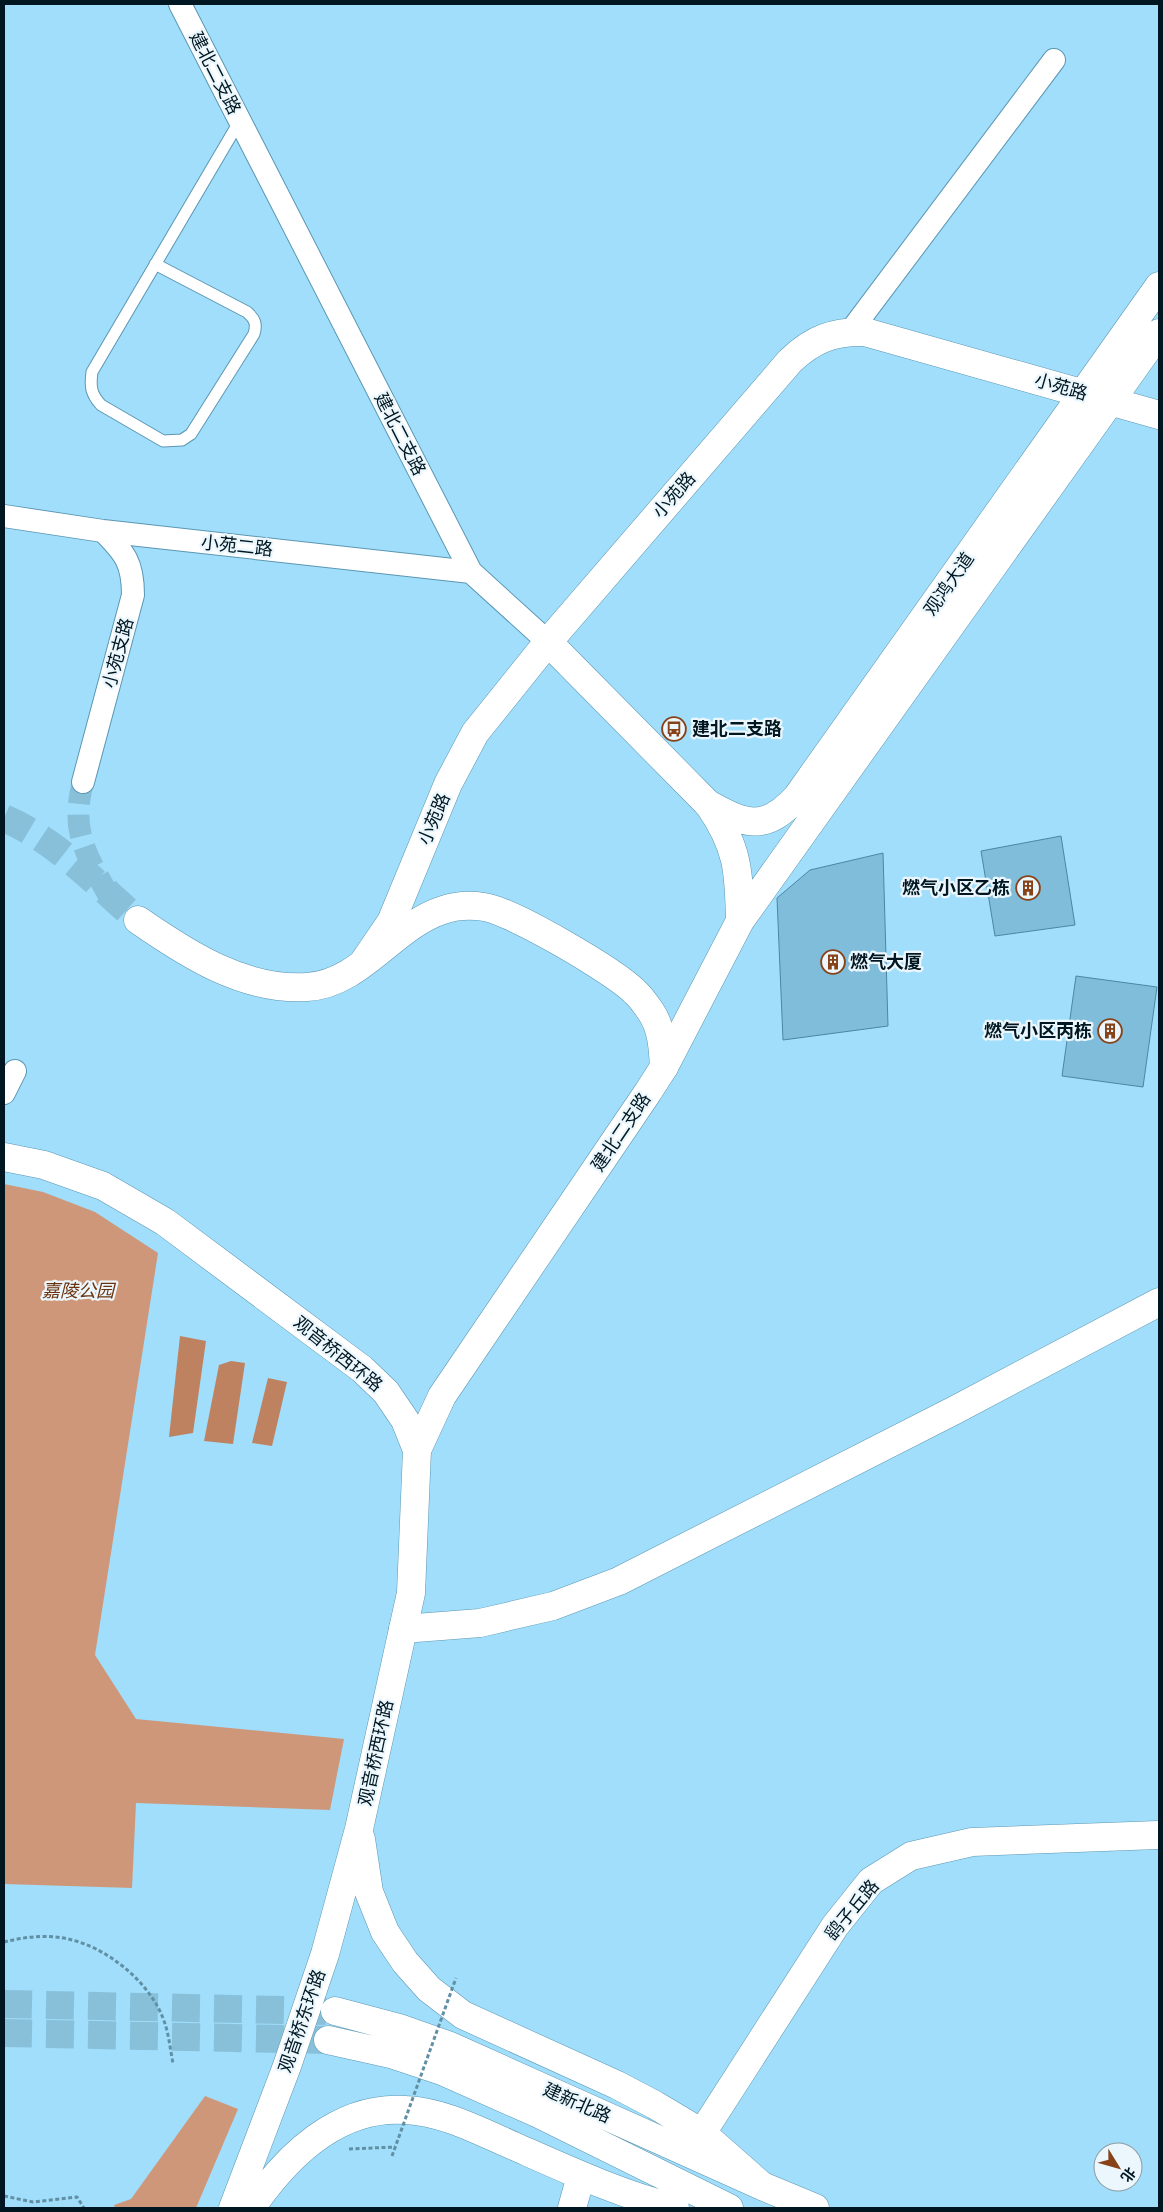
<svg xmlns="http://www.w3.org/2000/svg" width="1163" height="2212" font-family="Bitter,'Noto Sans SC',serif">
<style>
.green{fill:#cf9779}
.forest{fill:#be8261}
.building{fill:#80bdda;stroke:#4b87a2}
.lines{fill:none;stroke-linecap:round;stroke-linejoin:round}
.minor-tunnel{stroke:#88c0da;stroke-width:22;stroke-dasharray:22 11;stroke-linecap:butt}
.tertiary-tunnel{stroke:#88c0da;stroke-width:28;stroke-dasharray:28 14;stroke-linecap:butt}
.primary-tunnel{stroke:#88c0da;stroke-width:28;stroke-dasharray:28 14;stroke-linecap:butt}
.service-casing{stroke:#5b97b3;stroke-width:13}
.minor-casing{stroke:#5b97b3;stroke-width:24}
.tertiary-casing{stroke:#5b97b3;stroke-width:29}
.secondary-casing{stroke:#5b97b3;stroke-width:29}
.primary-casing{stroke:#5b97b3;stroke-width:29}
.path{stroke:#6190a5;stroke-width:3;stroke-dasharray:4 2.5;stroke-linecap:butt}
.service{stroke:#fff;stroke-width:11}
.minor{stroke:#fff;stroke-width:22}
.tertiary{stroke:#fff;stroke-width:28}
.secondary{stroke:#fff;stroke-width:28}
.primary{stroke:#fff;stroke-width:28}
.path-bridge{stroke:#6190a5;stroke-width:3;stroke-dasharray:4 2.5;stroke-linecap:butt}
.labels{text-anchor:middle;stroke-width:4.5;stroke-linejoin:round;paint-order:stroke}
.street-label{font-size:18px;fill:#001721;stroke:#ebf7fd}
.poi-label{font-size:18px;font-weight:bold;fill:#001721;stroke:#ebf7fd;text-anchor:start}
.park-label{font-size:18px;font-style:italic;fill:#6c330e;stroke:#ebf7fd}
</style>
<rect width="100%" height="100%" fill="#a0defb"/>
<path class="green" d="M4,1184l39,8 52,20 63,41 -63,402 41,64 208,20 -14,71 -194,-7 -4,85 -128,-4z
M205,2096l33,13 -42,99h-81l-1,-3 17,-6z"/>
<path class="forest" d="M180,1336l26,5 -13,92 -24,4z
M231,1361l14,2 -12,81 -29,-3 15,-76z
M268,1378l19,4 -15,64 -20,-3z"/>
<path class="building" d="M1061,836l14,89 -80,11 -14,-85z
M883,853l5,173 -105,14 -6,-142 33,-28z
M1076,976l81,11 -14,100 -81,-11z"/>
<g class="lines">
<path class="minor-tunnel" d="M83,782c-13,49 3,72 26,114"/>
<path class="tertiary-tunnel" d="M4,818c53,23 91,65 134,102"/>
<path class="primary-tunnel" d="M4,2004l325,7
M4,2033l324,7"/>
<g class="service-casing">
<path id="service" d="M155,264l92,48c8,7 10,12 7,22l-63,100 -9,6 -19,1 -62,-36c-10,-11 -11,-18 -9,-33l147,-250"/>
</g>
<g class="minor-casing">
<path id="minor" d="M180,4l291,568 77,70
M850,332l204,-272
M4,516l99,15 368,41
M83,782l50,-187c0,-32 -8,-42 -30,-64
M4,1093l11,-22"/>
</g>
<g class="tertiary-casing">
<path id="tertiary" d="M548,642l160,162
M138,920c49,34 106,71 169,67 54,-3 86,-61 136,-77 12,-4 28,-5 41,-3 28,4 130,64 151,85 6,5 11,13 16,20 11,16 12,37 13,55
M363,963l28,-41 57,-138 27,-51 73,-91 242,-281c23,-22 44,-30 75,-29l294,83
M403,1629l77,-6 73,-17 66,-25 336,-171 204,-108
M702,2133l133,-207 36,-45 40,-25 61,-14 186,-7"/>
</g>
<g class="secondary-casing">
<path id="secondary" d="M708,804c38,21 57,28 89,-7l362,-511
M709,805c29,42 30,66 31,116
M417,1450l25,-54 206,-304 16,-25 76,-146 419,-588
M572,2208l9,-32"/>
</g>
<g class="primary-casing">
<path id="primary" d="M4,1157l40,8 59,21 62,36 197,147 24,23 19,28 12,30 -6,143 -52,236 -34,125 -38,112 -54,142
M361,1839l8,53 16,40 20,30 24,27 34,26 154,70 38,20 47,28 60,53
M335,2011l64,17 51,18 312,140 53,22
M328,2040l63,14 51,17 97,43 190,94
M251,2208c35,-51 87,-103 155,-98 39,2 75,22 110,37 52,23 104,47 159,61"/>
</g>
<path class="path" d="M4,1942c20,-5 43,-8 64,-3 39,8 83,44 96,82 5,13 6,28 9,42
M349,2149l46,-2
M4,2196l29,6 44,-5 7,11"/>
<use href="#service" class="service"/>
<use href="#minor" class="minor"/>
<use href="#tertiary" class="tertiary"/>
<use href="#secondary" class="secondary"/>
<use href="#primary" class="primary"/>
<path class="path-bridge" d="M392,2156l64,-178"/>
</g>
<defs>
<g id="bus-ring" transform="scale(1.25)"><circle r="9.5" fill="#ebf7fd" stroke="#874317" stroke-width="1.5"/><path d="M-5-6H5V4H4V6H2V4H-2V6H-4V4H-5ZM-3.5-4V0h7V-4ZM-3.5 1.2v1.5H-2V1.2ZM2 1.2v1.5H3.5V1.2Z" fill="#874317"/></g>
<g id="building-ring" transform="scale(1.25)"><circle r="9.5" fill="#ebf7fd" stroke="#874317" stroke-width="1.5"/><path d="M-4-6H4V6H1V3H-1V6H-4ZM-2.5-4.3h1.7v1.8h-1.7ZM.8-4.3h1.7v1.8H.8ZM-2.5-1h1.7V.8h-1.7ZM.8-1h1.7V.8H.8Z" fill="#874317"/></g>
</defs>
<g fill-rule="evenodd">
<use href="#bus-ring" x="674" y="729"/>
<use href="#building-ring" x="1028" y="888"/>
<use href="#building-ring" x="833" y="962"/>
<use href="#building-ring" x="1110" y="1031"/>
</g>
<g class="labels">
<g class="street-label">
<text transform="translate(215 73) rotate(63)" y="6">建北二支路</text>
<text transform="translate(1061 387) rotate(16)" y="6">小苑路</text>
<text transform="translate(400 434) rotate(63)" y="6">建北二支路</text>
<text transform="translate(674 495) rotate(-49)" y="6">小苑路</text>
<text transform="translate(237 546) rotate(6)" y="6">小苑二路</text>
<text transform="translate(949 584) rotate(-55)" y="6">观鸿大道</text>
<text transform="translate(118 653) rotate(-75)" y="6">小苑支路</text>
<text transform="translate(434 819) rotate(-67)" y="6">小苑路</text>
<text transform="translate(621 1132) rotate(-56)" y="6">建北二支路</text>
<text transform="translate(338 1354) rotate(39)" y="6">观音桥西环路</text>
<text transform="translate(376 1753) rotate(-78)" y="6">观音桥西环路</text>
<text transform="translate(852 1910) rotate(-50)" y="6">鹞子丘路</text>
<text transform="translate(302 2021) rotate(-71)" y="6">观音桥东环路</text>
<text transform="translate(577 2103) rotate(24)" y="6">建新北路</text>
</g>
<g class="poi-label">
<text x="692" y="735">建北二支路</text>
<text x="1010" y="894" text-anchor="end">燃气小区乙栋</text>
<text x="850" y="968">燃气大厦</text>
<text x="1092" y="1037" text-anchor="end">燃气小区丙栋</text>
</g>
<g class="park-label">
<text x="78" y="1297">嘉陵公园</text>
</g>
</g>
<rect width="1163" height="2212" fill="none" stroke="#001721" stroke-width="10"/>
<g transform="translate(1118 2167) rotate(127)"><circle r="24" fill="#ebf7fd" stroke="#8d9da5"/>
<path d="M0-4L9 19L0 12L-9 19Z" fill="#874317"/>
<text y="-8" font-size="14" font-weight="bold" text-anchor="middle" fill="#001721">北</text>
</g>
</svg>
